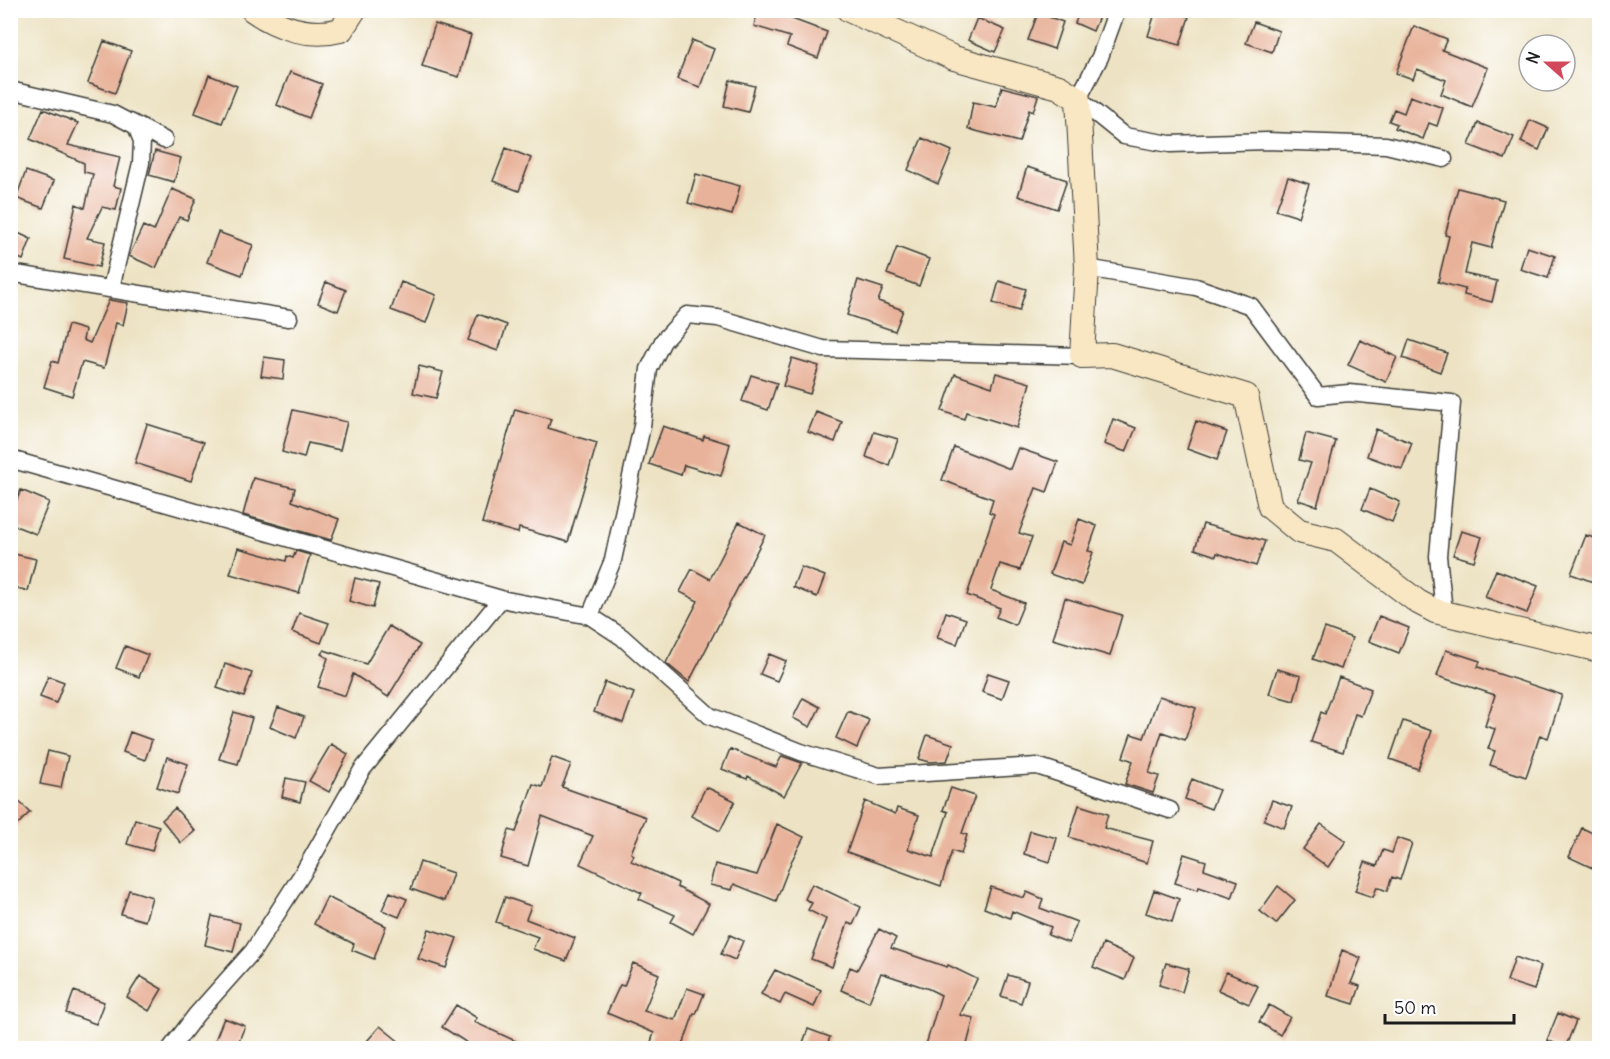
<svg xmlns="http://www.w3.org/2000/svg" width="1610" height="1059" font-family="Delius,sans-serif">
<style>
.building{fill:#e8b29a}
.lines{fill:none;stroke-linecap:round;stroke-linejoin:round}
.minor-casing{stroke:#3b3a35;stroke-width:19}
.secondary-casing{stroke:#3b3a35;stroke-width:26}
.minor{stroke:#fff;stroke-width:16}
.secondary{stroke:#f9e7c3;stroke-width:24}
</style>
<rect width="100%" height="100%" fill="#fff"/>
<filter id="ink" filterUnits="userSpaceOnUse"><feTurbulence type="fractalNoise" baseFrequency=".0167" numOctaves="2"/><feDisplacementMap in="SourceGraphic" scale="12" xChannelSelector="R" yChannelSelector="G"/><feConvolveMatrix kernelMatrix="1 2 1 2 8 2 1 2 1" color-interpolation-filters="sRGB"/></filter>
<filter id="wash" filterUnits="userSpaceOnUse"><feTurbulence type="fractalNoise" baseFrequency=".008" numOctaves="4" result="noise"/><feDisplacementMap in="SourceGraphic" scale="24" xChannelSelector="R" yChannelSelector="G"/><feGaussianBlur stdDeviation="1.35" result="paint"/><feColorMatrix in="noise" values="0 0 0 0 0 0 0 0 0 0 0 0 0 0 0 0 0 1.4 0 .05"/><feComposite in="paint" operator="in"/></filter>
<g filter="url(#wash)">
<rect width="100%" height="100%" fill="#ede3c4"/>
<g id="blocks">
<path class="building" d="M758,10h28l-2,6 43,16 -9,26 -31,-12 3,-9 -36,-11z
M1080,10l20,4 -7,17 -18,-8z
M1156,10h12l21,7 -9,28 -32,-9z
M1038,13l25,9 -9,27 -26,-9z
M977,18l28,12 -10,22 -27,-12z
M1254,22l25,9 -7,21 -26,-9z
M435,24l36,11 -12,42 -37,-11z
M1414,26l33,13 -5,11 46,18 -16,39 -31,-13 5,-14 -29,-11 -4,10 -17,-6z
M692,40l22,9 -14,38 -23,-8z
M104,41l27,10 -16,42 -27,-10z
M290,72l32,12 -13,34 -32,-13z
M209,75l28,11 -15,37 -27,-10z
M730,80l25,6 -7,26 -24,-6z
M1002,87l36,9 -5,16 -4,-2 -10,32 -51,-13 5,-27 23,5z
M1410,96l33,12 -6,18 -8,-3 -6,16 -28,-11 2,-4 -8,-3 5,-12 10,4z
M43,109l35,14 -10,22 52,12 -7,29 8,2 -5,22 -14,-3 -15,31 18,4 -6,25 -35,-8 12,-55 9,4 8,-34 -9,-2v-9l-54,-24z
M1530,120l18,8 -9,22 -18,-8z
M1478,123l36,14 -9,22 -36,-14z
M922,138l30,13 -14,33 -30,-14z
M506,148l25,10 -12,33 -26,-10z
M155,151l26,7 -7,24 -25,-7z
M1027,167l40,13 -10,29 -39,-13z
M26,171l28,10 -11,27 -27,-10z
M696,174l44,12 -8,29 -44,-12z
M1288,177l21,7 -11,33 -22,-7z
M1458,188l46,12 -13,48 -19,-5 -7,31 32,7 -5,21 -28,-7 1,-6 -27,-7 11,-46 -4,-1z
M172,189l24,10 -9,21 -8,-3 -23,51 -27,-12 14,-30 11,5z
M218,232l35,13 -11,30 -35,-13z
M18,233l13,6 -8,21 -13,-6z
M897,247l32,12 -10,27 -32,-12z
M1527,247l28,9 -7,22 -28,-9z
M858,280l25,8 -5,13 25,9 -8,21 -48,-16z
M999,281l27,8 -7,22 -26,-8z
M326,282l20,8 -8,21 -20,-8z
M401,282l35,13 -10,28 -35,-13z
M109,300l19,3 -5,22 -7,-2 -12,45 -22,-6 -10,34 -28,-9 8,-26 6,2 10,-38 17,5 -2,10 7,3z
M478,314l29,11 -9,26 -30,-11z
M1360,340l37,17 -11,25 -38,-17z
M1409,340l38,13 -7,19 -37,-14z
M264,357l21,3 -2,19 -22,-3z
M792,358l27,8 -9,28 -27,-8z
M419,366l24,6 -7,26 -23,-5z
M996,373l34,10 -13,45 -51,-16 -2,7 -22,-8 13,-37 37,13z
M751,375l26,8 -9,27 -26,-9z
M515,409l36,10 -3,9 49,15 -29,99 -49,-14 -1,5 -36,-10z
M293,410l54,12 -7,28 -32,-7 -4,15 -22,-6z
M816,412l26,10 -7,20 -27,-10z
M1113,419l23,9 -10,24 -22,-8z
M1196,421l31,11 -10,28 -30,-11z
M147,424l57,18 -13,39 -56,-18z
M663,426l40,14 1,-4 26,8 -9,32 -37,-11 -3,10 -32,-11z
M1376,429l36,14 -10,26 -35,-13z
M874,432l24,7 -9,26 -23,-8z
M1306,433l30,8 -19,65 -19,-6 13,-37 -12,-3z
M954,447l56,22 8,-21 40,14 -11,30 -11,-4 -17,45 13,4 -12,33 -20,-6 -9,26 33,13 -9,22 -19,-8 4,-9 -33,-13 27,-81 -5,-2 4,-13 -51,-19z
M253,478l42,10 -3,13 47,18 -8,21 -88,-25z
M1370,489l30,13 -8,20 -30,-13z
M21,490l28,12 -13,32 -26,-10v-8z
M1079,519l18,7 -9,25 5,1 -11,33 -32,-11 11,-32 9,3z
M739,522l26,13 -76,147 -23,-19 32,-62 -18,-9 12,-23 18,10z
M1203,524l62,17 -9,25 -39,-13 -1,3 -21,-7z
M1461,531l21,6 -8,24 -21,-6z
M1586,535l13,5v44l-28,-10z
M238,548l48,13 1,-5 6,2 3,-7 14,4 -11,38 -69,-19z
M10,553l26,6 -8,32 -18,-5z
M801,567l24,9 -8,21 -24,-10z
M1496,570l42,16 -11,27 -42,-16z
M355,578l24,6 -6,24 -24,-7z
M1065,598l57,17 -12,41 -57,-17z
M946,612l20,7 -9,25 -20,-6z
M299,613l30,10 -8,20 -29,-11z
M1379,616l30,12 -10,25 -30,-12z
M389,626l31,19 -32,52 -35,-23 -8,22 -27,-9 10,-29 -7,-4 3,-4 42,14z
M1325,628l27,10 -11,31 -28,-10z
M125,646l23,9 -9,22 -23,-9z
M1446,650l34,11 -2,6 84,28 -14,43 -8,-3 -14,42 -36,-12 5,-14 -7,-2 7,-20 -10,-3 10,-31 -58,-19z
M769,654l17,7 -9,20 -17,-7z
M225,664l27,9 -8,24 -27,-9z
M1277,669l24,7 -7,25 -25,-7z
M988,673l21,7 -7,19 -20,-7z
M48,676l16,6 -8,21 -16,-6z
M1339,677l32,12 -10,27 -6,-2 -12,38 -32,-10 10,-30 4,2z
M605,682l29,11 -11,30 -29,-11z
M1159,696l37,12 -11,32 -23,-8 -13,41 10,3 -6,17 -28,-9 8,-23 -10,-4 8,-23 13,4z
M803,698l17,9 -10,20 -17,-9z
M278,707l26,10 -8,21 -26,-11z
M848,711l21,9 -12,28 -21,-10z
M234,712l18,6 -14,46 -19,-5z
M1403,721l29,10 -14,38 -28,-10z
M130,732l22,8 -7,20 -22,-8z
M927,735l26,9 -6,17 -17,1 -11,-3z
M331,744l17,10 -19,38 -20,-11z
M730,749l46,18 6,-11 20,7 -18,33 -36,-20 -1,3 -25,-10z
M48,751l20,5 -7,32 -21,-4z
M167,757l21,7 -10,30 -21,-7z
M552,757l19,7 -9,23 84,30 -15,36 3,2 -3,6 47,22 -1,4 32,17 -16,30 -22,-12 4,-7 -36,-16 3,-6 -62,-29 13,-28 -51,-20 -14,50 -27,-8 8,-28 7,2 17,-48 9,3z
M286,778l19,4 -5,20 -18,-5z
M1192,779l27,11 -8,19 -26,-10z
M706,787l29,14 -15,30 -29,-15z
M951,788l24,8 -13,37 5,2 -6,19 -9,-3 -11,35 -94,-34 18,-51 30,13 2,-6 22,7 -11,34 25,8 15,-45 -5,-2z
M10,793l20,19 -20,20z
M1272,800l20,7 -8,21 -20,-8z
M1079,805l29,9 -4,14 49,13 -6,22 -78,-26z
M175,808l20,23 -14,12 -19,-23z
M135,819l24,7 -7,25 -25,-7z
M777,824l27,13 -13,25 -15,39 -42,-17 -2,6 -22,-5 5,-21 42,11z
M1321,824l25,17 -18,26 -25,-18z
M1582,828l17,8v35l-30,-14z
M1030,831l27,7 -7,24 -26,-8z
M1397,838l15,5 -12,37 -8,-3 -5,14 -10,-4 -4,10 -18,-6 10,-29 12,4 6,-16 9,3z
M1184,854l22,7 -2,8 34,12 -6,17 -33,-11 -1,3 -23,-7z
M420,862l33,11 -9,28 -33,-12z
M812,884l49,23 -8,18 -5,-2 -16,44 -21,-8 15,-40 -18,-9 4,-7 -7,-4z
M1278,886l17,14 -19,24 -16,-13z
M991,887l33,11 3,-6 16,7 -3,9 37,14 -8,21 -21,-8 3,-8 -39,-16 -2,7 -26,-10z
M129,890l23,7 -7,24 -24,-7z
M1154,890l25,9 -7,23 -26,-9z
M390,892l17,7 -8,18 -17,-7z
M327,897l59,29 -12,33 -22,-9 2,-6 -40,-20z
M505,897l26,9 -5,13 49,19 -9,23 -33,-12 5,-12 -42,-15z
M212,916l28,7 -7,29 -28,-7z
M429,929l28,9 -11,30 -28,-9z
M879,929l17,9 -5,10 56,19 1,-2 29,14 -17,36 14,3 -8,30h-41l16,-53 -12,-6 -48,-16 -12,29 -28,-12 9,-23 7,3z
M730,935l13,6 -8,19 -14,-6z
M1103,944l31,14 -9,22 -32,-13z
M1342,950l19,8 -10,25 9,3 -6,18 -26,-8z
M1515,957l26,9 -7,24 -27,-9z
M633,963l26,11 -15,37 31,9 12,-32 17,6 -8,20 -2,-1 -12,35h-33l5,-15 -47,-20 13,-28 4,1z
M1166,963l23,6 -7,23 -23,-7z
M775,970l46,20 -7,17 -29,-13 -5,10 -19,-10z
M1226,972l32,14 -9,18 -31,-14z
M1008,975l20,6 -7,22 -20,-7z
M140,976l22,13 -13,22 -22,-14z
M74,991l30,11 -8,22 -30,-11z
M456,1005l21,13 -3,4 57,26h-56l-33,-21z
M1269,1005l21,12 -10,18 -21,-13z
M1558,1013l18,8 -11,27 -18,-8z
M224,1018l21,8 -9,22h-24z
M380,1026l27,22h-46z
M808,1029l22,8 -4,11h-25z"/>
</g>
</g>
<g filter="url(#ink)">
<use href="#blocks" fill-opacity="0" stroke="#3b3a35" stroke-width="1.5"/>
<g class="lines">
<g class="minor-casing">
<path id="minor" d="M1117,10l-17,47 -22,42 46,37 46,8 97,-3 119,4 58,14
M10,90l103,24 23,12 6,15 -1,22 -30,125
M130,122l34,18
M1087,268l109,19 55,19 67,90 31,-3 103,10 -14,153 6,55
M10,273l279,45
M10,459l491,140 89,17 32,21 88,79 91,36 78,24 158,-10 133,44
M590,616l23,-56 29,-134 7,-57 14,-28 24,-26 31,3 105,31 259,7
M171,1048l25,-33 57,-64 53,-83 56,-98 139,-171"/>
</g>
<g class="secondary-casing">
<path id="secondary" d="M253,10c26,18 57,28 88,20l13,-20
M849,10l105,48 105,29 19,12 9,169 -5,88 30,-1 134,41 24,111 29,24 37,9 82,62 17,9 165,39"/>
</g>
<use href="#minor" class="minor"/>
<use href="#secondary" class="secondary"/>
</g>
</g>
<rect width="1610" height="1059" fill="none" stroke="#fff" stroke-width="36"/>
<g transform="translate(1547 63) rotate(291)"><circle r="28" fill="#ffffff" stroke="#a4a4a4" stroke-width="1.5"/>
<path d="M0-4.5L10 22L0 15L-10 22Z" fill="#d1495b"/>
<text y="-9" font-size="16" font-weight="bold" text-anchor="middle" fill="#1c1c1c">N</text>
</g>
<path d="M1385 1014v9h129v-9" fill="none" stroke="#1c1c1c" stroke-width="3"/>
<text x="1394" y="1014" font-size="18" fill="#1c1c1c" stroke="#ffffff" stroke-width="4.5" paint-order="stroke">50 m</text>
</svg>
